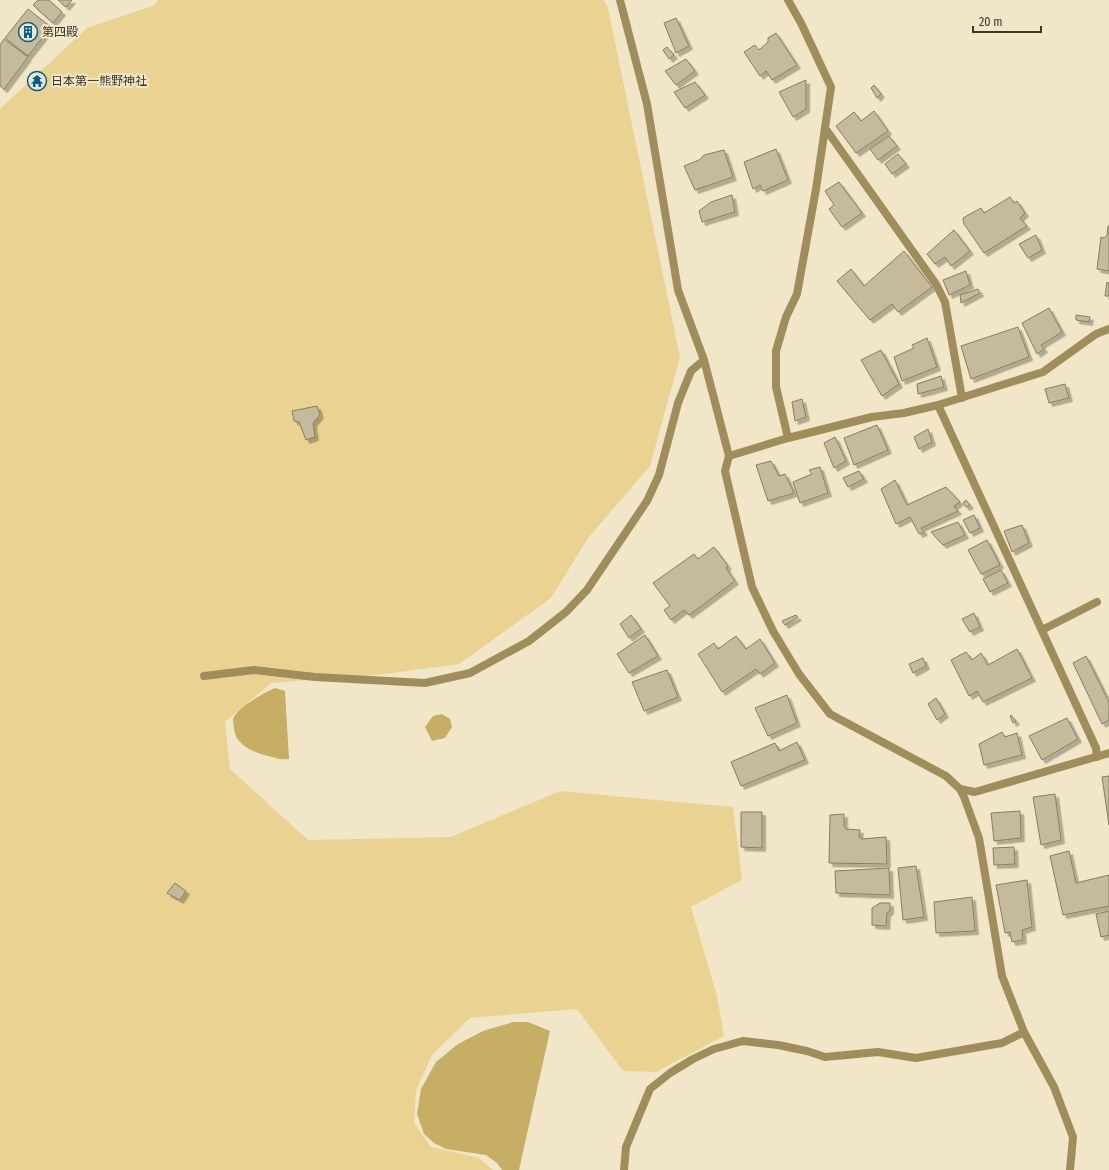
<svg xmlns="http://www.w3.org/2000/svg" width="1109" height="1170" font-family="'Fira Sans Condensed','Noto Sans JP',sans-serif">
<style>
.green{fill:#ead392}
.water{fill:#c7ae65}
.building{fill:#c5ba9c;stroke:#877d60;filter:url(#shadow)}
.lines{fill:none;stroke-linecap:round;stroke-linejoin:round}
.street{stroke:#9f8e5c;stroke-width:8}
.labels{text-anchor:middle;stroke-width:4;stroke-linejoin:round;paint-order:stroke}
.poi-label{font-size:12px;fill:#3b372a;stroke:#f1e6c7;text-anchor:start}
</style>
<defs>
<filter id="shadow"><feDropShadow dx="3.5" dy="3.5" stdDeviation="0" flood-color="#0004"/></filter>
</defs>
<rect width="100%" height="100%" fill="#f1e6c7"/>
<path class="green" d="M158,0h446l4,8 72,349 -30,109 -62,72 -37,60 -92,66 -75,10 -113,9 -46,39 5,47 78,71 143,-3 109,-46 173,16 9,73 -51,27 26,89 7,40 -68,36 -33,-1 -46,-62 -107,9 -38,37 -16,35 -2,33 17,24 48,11 14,12h-493v-1061l87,-81 68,-23z"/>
<path class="water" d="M275,688l10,3 4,68c-11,1 -11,-1 -21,-3 -14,-4 -32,-10 -34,-27 0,-3 -1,-7 -1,-10 4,-12 31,-26 42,-31z
M442,714l8,5 2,8 -7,11 -13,3 -7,-14 8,-11z
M513,1022h15l22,9 -31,139h-17l-5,-7 -11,-8 -40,-6 -12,-6 -10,-9 -7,-20 4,-25 15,-27 22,-18 25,-13z"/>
<path class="building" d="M38,0h11l13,12 -9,11 -20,-18z
M58,0h14l-6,7z
M28,9l23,18 -23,29 -23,-18z
M676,18l13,28 -13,7 -12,-30z
M776,33l21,32 -25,15 -6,-9 -6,5 -16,-24 11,-7 4,5 9,-8v-4z
M4,39l24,18 -24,32 -4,-3v-41z
M667,47l7,8 -5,4 -6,-9z
M686,59l9,12 -19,14 -11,-14z
M806,80v29l-13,8 -14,-25z
M695,82l10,13 -20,13 -11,-16z
M874,85l7,9 -4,4 -6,-10z
M874,111l14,20 -32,22 -20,-27 18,-14 7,9z
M889,136l8,10 -19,14 -8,-11z
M776,149l12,31 -25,11 -3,-6 -7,4 -9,-27z
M724,150l9,27 -38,13 -11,-24 15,-6 5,-5z
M898,154l8,10 -14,10 -7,-10z
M839,182l23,31 -20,14 -13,-18 5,-4 -9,-14z
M732,195l3,17 -33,10 -3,-11 12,-9z
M1010,197l4,6 3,-2 8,12 -5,5 7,8 -43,27 -20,-29 -1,-6 18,-10 3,5z
M1108,226h1v45l-12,-2 4,-32 3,1 3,-3z
M954,230l16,21 -19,15 -6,-9 -10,7 -8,-10z
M1036,235l6,15 -14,8 -9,-14z
M904,251l28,36 -34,25 -6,-8 -22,16 -33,-39 14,-12 13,17z
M966,271l4,14 -21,10 -6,-15z
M1107,282l2,1v13h-4z
M978,289l2,4 -19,10 -1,-8z
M1049,308l13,24 -21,13 3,4 -7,5 -15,-31z
M1076,315l14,2 -1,5 -13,-2z
M1018,327l11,30 -58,22 -10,-33z
M927,338l10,29 -35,14 -8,-24 20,-9 -2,-3z
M881,350l18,34 -17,12 -21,-36z
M941,376l3,11 -26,7 -1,-10z
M1065,384l4,14 -20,5 -4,-14z
M802,399l4,18 -11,4 -3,-19z
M317,406l3,9 -7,8 2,14 -9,3 -7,-18 -5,-1 -2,-10z
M877,425l11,25 -34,15 -10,-27z
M928,429l4,13 -13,7 -5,-12z
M835,437l11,24 -12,7 -10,-25z
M771,461l8,15 6,-2 9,19 -26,8 -12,-36z
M820,467l8,26 -28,10 -7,-21 19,-8 -3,-4z
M859,471l5,8 -16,8 -5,-9z
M895,480l12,25 39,-18 14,15 -6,4 4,5 -37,17 3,4 -5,2 -9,-17 -14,7 -15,-35z
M966,500l4,5 -4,2 -3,-4z
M974,515l6,13 -10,5 -7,-13z
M958,522l7,13 -22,10 -12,-13z
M1022,525l7,18 -17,9 -8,-21z
M987,540l13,25 -19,9 -13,-24z
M714,547l14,19 -2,2 9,13 -46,34 -5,-5 -13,10 -7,-10 6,-4 -17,-23 41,-29 4,5z
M1001,570l7,13 -18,9 -7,-13z
M974,613l6,14 -10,5 -8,-13z
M631,615l10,14 -12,9 -9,-14z
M796,615l2,2 -13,8 -3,-4z
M645,635l13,21 -29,17 -12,-19z
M736,636l10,13 14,-10 15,24 -15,11 -4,-5 -34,23 -24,-38 16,-11 4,6z
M1017,649l15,29 -49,24 -6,-11 -8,5 -18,-36 15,-8 6,8 9,-7 7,12z
M1086,656l23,46v18l-7,4 -29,-61z
M923,658l3,8 -13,7 -4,-9z
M667,670l11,27 -34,14 -12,-29z
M787,695l10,28 -29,13 -13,-28z
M936,698l9,16 -8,6 -9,-16z
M1011,715l5,6 -3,2 -3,-7z
M1067,718l11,21 -36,21 -13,-24z
M1002,732l3,5 12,-4 5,22 -38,10 -5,-21z
M797,742l8,18 -64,26 -10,-24 44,-19 4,8z
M1109,776v49l-7,-48z
M1055,794l6,46 -20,5 -8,-48z
M1020,811l1,27 -27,3 -3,-28z
M741,812h21v36l-21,-1z
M844,814v12l2,3 14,1 -1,6 2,3 25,-2 1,27 -58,-1 1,-48z
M1014,847l1,17 -21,1 -1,-17z
M1069,851l7,32 33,-8v31l-46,9 -13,-59z
M916,866l8,51 -21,3 -5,-52z
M889,868l1,27 -54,-2 -1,-22z
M1027,880l5,47 -10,3 1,10 -11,2 -2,-10 -5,1 -9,-48z
M175,883l11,8 -6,9 -13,-7z
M972,897l3,34 -39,2 -2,-31z
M880,903h10v8l-3,2 -1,13 -14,-1v-17z
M1109,911v24l-8,2 -5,-23z"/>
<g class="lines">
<path class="street" d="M620,0l27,104 31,186 26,70 25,96 -4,15 27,116 21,44 26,43 31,40 116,62 14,13 4,8 15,41 23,138 22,56 30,55 19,50 -3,33
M788,0l13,23 30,64 -15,102 -19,105 -11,23 -10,34v36l12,51
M825,128l111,156 9,18 17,96
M938,405l158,343 1,9
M729,456l59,-18 84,-21 32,-4 34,-8 105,-33 53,-38 13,-5
M1042,630l55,-28
M204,676l50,-6 61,7 110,6 45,-10 59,-32 37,-29 21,-22 60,-89 12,-26 19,-72 13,-32 13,-11
M960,789l15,3 134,-39
M624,1170l2,-23 24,-58 20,-16 23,-14 21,-10 29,-8 35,4 29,6 18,6 53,-5 38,6 86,-15 22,-11"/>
</g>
<defs>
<g id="building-ring" transform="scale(1)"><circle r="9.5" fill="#f1e6c7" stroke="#026191" stroke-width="1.5"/><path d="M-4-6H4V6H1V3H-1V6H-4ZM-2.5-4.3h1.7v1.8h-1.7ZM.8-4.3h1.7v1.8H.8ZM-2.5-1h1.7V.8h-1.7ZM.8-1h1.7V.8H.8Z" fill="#026191"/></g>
<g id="temple-ring" transform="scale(1)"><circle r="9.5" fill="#f1e6c7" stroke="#026191" stroke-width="1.5"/><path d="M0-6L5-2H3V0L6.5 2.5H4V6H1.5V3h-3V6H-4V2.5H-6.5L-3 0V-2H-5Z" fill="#026191"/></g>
</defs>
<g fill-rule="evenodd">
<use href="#building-ring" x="28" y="32"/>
<use href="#temple-ring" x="37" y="81"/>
</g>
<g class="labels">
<g class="poi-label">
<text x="42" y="36">第四殿</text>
<text x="51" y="85">日本第一熊野神社</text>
</g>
</g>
<path d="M973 26v6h68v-6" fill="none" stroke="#3b372a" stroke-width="2"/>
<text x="979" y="26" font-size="12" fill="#3b372a" stroke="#f1e6c7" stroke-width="3" paint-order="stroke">20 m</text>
</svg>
